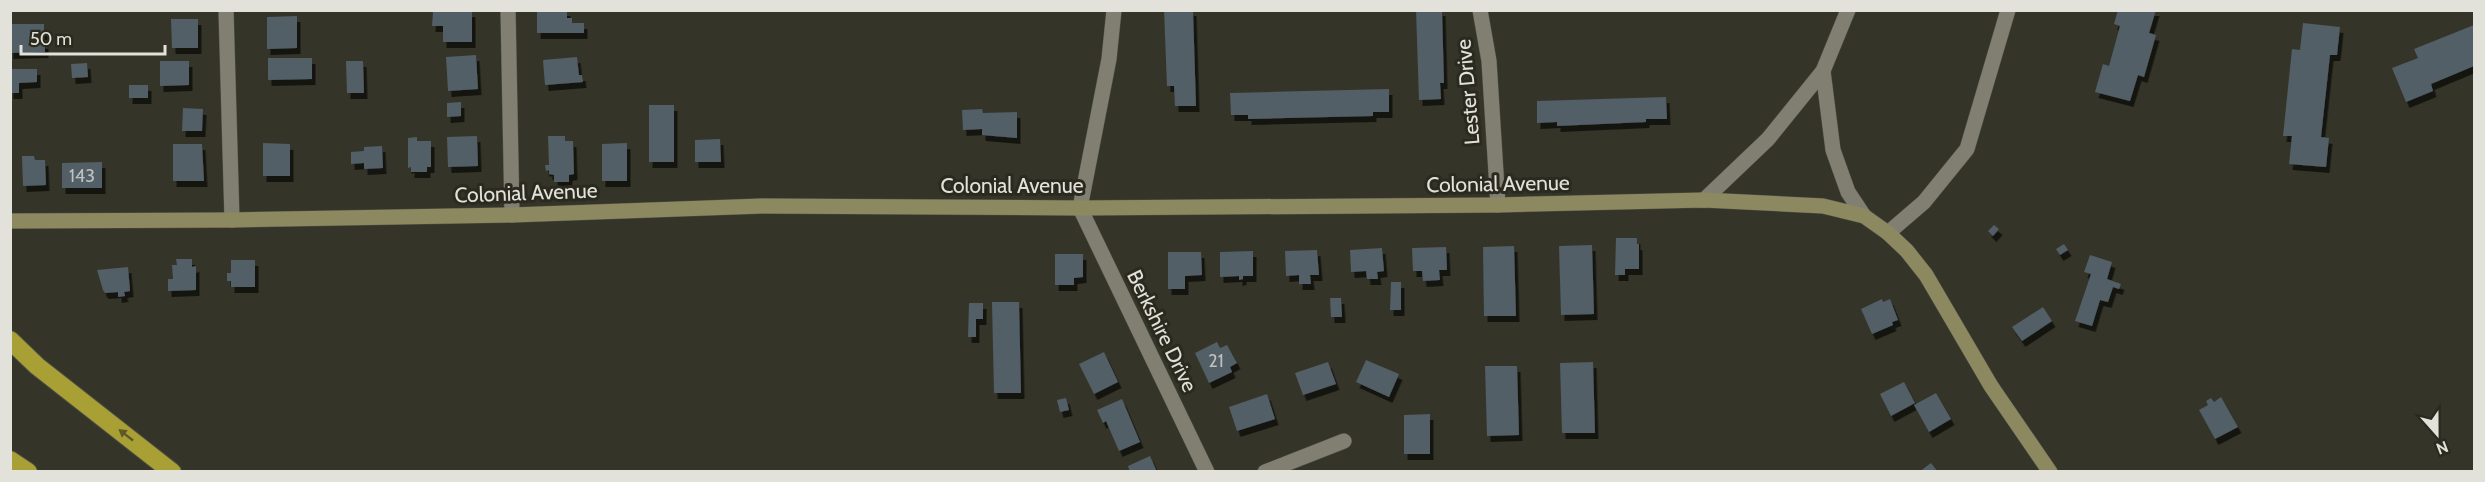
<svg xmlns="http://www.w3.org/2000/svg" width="2485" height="482" font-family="Cabin,sans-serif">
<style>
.building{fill:#525e66;filter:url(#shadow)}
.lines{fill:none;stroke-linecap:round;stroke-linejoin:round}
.street-casing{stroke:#4f4f46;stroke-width:16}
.secondary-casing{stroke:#4f4f46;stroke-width:16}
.highway-casing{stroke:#4f4f46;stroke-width:20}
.street{stroke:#807f72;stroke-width:15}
.secondary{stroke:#8c8960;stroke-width:15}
.highway{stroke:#a8a035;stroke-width:18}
.oneway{fill:#5d5928}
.labels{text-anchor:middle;stroke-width:6;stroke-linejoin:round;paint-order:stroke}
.number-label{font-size:18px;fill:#bec1be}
.street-label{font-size:21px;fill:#e2e2db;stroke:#2b2a1f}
</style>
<defs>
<filter id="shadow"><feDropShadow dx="3.5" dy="6" stdDeviation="0" flood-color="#0009"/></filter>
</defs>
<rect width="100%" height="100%" fill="#353429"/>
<path class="building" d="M537,10h30v8h5v5h12v10h-47z
M1164,10h29l3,96h-21l-1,-20h-7z
M1416,10h26l2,73h-4l1,16 -22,1z
M2118,10h38l-7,23 7,2 -12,42 -6,-2 -8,26 -35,-9 8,-28 6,2 11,-40 -6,-2z
M472,11v31h-29v-16h-11l1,-14z
M297,16v32l-30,1v-32z
M171,19h27v29h-26z
M2303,23l37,4 -3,28h-7l-9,82 8,1 -3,29 -37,-3 3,-28h-9l9,-87 8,1z
M10,24h34v10h-5v8l6,1v9l-35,1z
M2474,25v41l-43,18 2,7 -27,11 -14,-34 26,-10 -4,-9z
M476,55l2,34 -30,2 -2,-34z
M577,57l2,18h3l1,7 -38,3 -2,-25z
M268,58h44v21l-44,1z
M160,61h29v24l-29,1z
M346,61h17l1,32h-17z
M87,63l1,14 -16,1 -1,-14z
M10,69h27v13l-18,1v10h-9z
M129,85h19v13h-19z
M1389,89v23h-16v4l-125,3v-4h-17l-1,-22z
M1666,97l1,22h-21v3l-89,4v-4l-20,1v-22z
M461,102v14l-14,1v-14z
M649,105h25v57h-25z
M183,108l20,1 -1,22h-20z
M982,109l1,4 34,-1v26l-35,-3v-6l-19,1 -1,-20z
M477,136l1,30 -30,1 -1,-30z
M548,136h17v5h8l1,33 -5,1v7h-15v-7l-5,-1v-4l-3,1 -1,-6h4z
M417,137v4h14v26h-4v5h-16v-5l-3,1v-30z
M720,139l1,23h-26v-22z
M263,143l27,1v32h-27z
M627,143v38h-25v-37z
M173,144h29l2,37h-31z
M382,146l1,22 -19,1v-6l-13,1v-12l13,-1v-4z
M22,156h12l1,4h10l1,25 -23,1z
M102,162v26h-40v-25z
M1994,225l5,4 -6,7 -5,-5z
M1616,238h21v6h2v25h-14v6h-10z
M2064,244l4,6 -8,5 -4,-6z
M1592,245l2,69 -33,1 -2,-69z
M1514,246l2,70h-32l-1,-69z
M1446,247l1,23h-8l1,10 -17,1 -1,-10h-9l-1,-23z
M1382,248l2,23 -7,1 1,7h-11l-1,-8 -15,1 -1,-22z
M1317,250l2,25h-9l1,9h-12v-9l-13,1 -1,-25z
M1253,251v25h-10v3l-4,1v-4l-19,1v-25z
M1168,252h33l1,23 -17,1v13h-17z
M1055,254h28v23l-9,1v7h-19z
M2090,255l22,7 -5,17 14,5 -2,5 -6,-2 -5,15 -8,-2 -8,26 -17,-5 16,-47 -7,-2z
M176,259h16v8l4,-1v24l-28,1v-12h5l-1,-14h5z
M231,260h24v27h-24v-6h-4v-8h4z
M128,267l2,24 -6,1 1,4 -7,1v-5l-13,1 -2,-3 -6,-20z
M1391,282h10v28h-11z
M1330,298h11l1,19h-11z
M1882,299l1,3 7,-3 8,21 -6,2 1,3 -21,9 -11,-25z
M992,302h27l2,91h-27z
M969,303h14v16h-7v18h-8z
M2043,307l9,14 -30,20 -10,-14z
M1217,342l3,6 7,-3 10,18 -7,4 2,5 -23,11 -14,-30z
M1104,352l14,30 -24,12 -15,-30z
M1366,360l33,14 -10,23 -33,-15z
M1328,362l8,22 -33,11 -8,-22z
M1593,362l2,71h-33l-2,-70z
M1485,366h32l2,69 -32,1z
M1904,382l11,21 -24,13 -11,-22z
M1936,393l15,26 -22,13 -15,-27z
M1267,394l8,25 -38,12 -8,-24z
M2221,397l17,30 -23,12 -16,-29 9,-5 -2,-4 5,-3 3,4z
M1066,398l3,12 -9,2 -3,-12z
M1122,399l18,43 -21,9 -13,-30 -3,2 -6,-13z
M1430,414v40h-26v-39z
M1150,456l7,16h-27l-2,-6z
M1931,463l7,9h-19z"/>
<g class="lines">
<g class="street-casing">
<path id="street" d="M226,10l6,210
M508,10l4,205
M1114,10l-5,49 -29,149 127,264
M1480,10l9,51 9,144
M1823,71l10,79 15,42 16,24
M1704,200l64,-61 55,-68 25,-61
M1888,233l36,-31 43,-53 41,-139
M1265,472l79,-31"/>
</g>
<g class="secondary-casing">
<path id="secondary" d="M10,221l222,-1 280,-5 250,-9 318,2 418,-3 206,-5 119,6 41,10 24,17 19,18 19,24 65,111 59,86"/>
</g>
<g class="highway-casing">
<path id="highway" d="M10,340l27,26 135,106
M10,460l18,12"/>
</g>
<use href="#street" class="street"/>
<use href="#secondary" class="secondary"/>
<use href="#highway" class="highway"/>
</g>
<defs><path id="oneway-solid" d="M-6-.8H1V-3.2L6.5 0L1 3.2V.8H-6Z" transform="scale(1.5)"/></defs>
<use class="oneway" href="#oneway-solid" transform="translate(126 435) rotate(-142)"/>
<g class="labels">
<g class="number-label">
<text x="82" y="182">143</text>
<text x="1216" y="367">21</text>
</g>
<g class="street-label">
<text transform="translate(1468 92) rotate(-95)" y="7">Lester Drive</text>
<text transform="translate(1498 184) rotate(-1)" y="7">Colonial Avenue</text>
<text x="1012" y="193">Colonial Avenue</text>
<text transform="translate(526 193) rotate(-2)" y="7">Colonial Avenue</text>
<text transform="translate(1162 331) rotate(64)" y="7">Berkshire Drive</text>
</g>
</g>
<rect width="2485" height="482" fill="none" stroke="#e2e2db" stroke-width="24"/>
<g transform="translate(2437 434) rotate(159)" stroke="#2b2a1f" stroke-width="4.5" paint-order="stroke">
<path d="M0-4.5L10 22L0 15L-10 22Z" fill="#e2e2db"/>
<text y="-9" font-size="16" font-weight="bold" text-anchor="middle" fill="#e2e2db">N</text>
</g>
<path d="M21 45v9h144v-9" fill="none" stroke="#e2e2db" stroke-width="3"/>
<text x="30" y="45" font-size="18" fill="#e2e2db" stroke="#2b2a1f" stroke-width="4.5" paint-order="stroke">50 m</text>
</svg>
